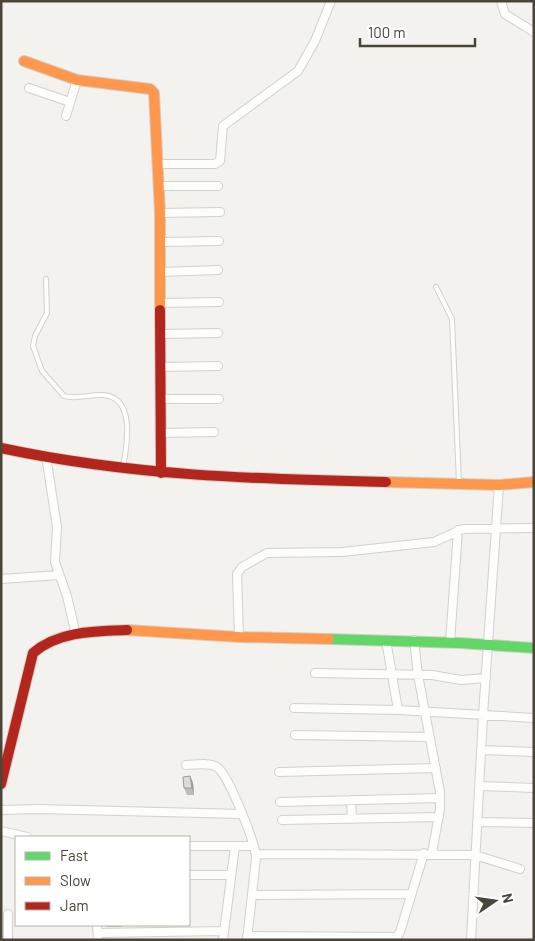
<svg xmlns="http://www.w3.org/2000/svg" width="535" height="941" font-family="Barlow,sans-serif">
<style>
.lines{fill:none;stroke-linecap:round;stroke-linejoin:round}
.lane-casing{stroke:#d2d0cb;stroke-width:6}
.street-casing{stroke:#d2d0cb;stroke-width:10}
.fast-casing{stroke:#d3cfc5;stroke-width:12}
.slow-casing{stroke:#d3cfc5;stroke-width:12}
.jam-casing{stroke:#d3cfc5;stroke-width:12}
.lane{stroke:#fdfdfc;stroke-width:4}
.street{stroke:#fdfdfc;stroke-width:8}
.fast{stroke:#63d668;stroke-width:10}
.slow{stroke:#ff974d;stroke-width:10}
.jam{stroke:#b3261e;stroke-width:10}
.wall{fill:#bfbcb8}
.shaded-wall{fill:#9b9996}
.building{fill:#dedbd6;stroke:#9b9996}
</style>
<rect width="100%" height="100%" fill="#f4f2ee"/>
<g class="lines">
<g class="lane-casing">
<path id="lane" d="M46,279l1,34 -12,23 -2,10 9,25 22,25c13,4 26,-2 39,-1 33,2 24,51 20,72
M436,287l16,32 7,164"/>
</g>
<g class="street-casing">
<path id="street" d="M501,1l4,13 29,18
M29,88l41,14
M66,116l11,-36
M158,164h57l5,-3 3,-35 75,-55 17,-30 16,-40
M159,186h59
M160,213l60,-1
M160,242l59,-1
M160,272l58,-2
M161,303l58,-1
M162,334l56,-1
M161,367l57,-1
M161,399h58
M161,433l53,-1
M46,456l11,71 -2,35 12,34 9,39
M1,579l58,-4
M239,637l-2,-63 5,-7 25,-14 75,-1 92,-10 29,-13 71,-1
M386,640l12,70
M414,640l4,35 22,117v17l-8,44
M450,642l8,-112
M315,673l117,2 29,5 25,-2
M294,708l104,2 136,8
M295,735l134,2
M481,750l53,2
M186,765c9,0 23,-3 31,2 11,7 39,77 39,91l-9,82
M279,772l157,-4
M480,786l54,2
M351,800l1,19
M280,802l160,-4
M1,810l37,-1 204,5
M282,820l157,-3
M477,822l57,1
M1,831l26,6
M189,846h64
M256,854l219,1 45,14
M189,875h42
M252,895l159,-1
M8,914v26
M97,925l1,15
M98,933l126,-2
M247,936l150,1v3
M223,940l12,-94
M394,940l6,-8 24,-79
M471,940l12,-225 16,-230"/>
</g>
<g class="fast-casing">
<path id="fast" d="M329,639l131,4 74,5"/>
</g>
<g class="slow-casing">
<path id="slow" d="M24,61l53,19 73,9 4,4 6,120v97
M386,482l113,3 35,-3
M127,630l112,7 90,2"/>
</g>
<g class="jam-casing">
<path id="jam" d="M160,310l1,163
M1,448c131,28 253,31 385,34
M1,784l32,-131c25,-22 62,-22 94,-23"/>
</g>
<use href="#lane" class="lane"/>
<use href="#street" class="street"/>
<use href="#fast" class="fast"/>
<use href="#slow" class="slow"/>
<use href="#jam" class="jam"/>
</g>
<path class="wall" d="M190,776l3,7 1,12h-7l-3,-7z
M105,925h16l1,2h-16z"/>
<path class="shaded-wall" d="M190,776l3,7 1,12 -2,-7z"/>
<path class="building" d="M190,776l2,12h-8l-1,-11z"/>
<rect width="535" height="941" fill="none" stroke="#4b4439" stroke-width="5"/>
<rect x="15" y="836" width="175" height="90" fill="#ffffff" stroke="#b7b4b0"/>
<rect x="25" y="852" width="25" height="8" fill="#63d668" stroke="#b7b4b0"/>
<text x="60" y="861" font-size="15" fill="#4b4439">Fast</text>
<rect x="25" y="877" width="25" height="8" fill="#ff974d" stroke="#b7b4b0"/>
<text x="60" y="886" font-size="15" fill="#4b4439">Slow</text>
<rect x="25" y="902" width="25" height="8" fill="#b3261e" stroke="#b7b4b0"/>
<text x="60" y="911" font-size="15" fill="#4b4439">Jam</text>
<g transform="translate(495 901) rotate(77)" stroke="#ffffff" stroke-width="4" paint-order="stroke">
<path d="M0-4L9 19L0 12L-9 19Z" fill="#4b4439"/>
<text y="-8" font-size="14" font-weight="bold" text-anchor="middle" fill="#4b4439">N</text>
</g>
<path d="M360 38v8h115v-8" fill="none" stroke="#4b4439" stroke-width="2.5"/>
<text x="368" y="38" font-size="15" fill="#4b4439" stroke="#ffffff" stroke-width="4" paint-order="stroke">100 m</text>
</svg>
